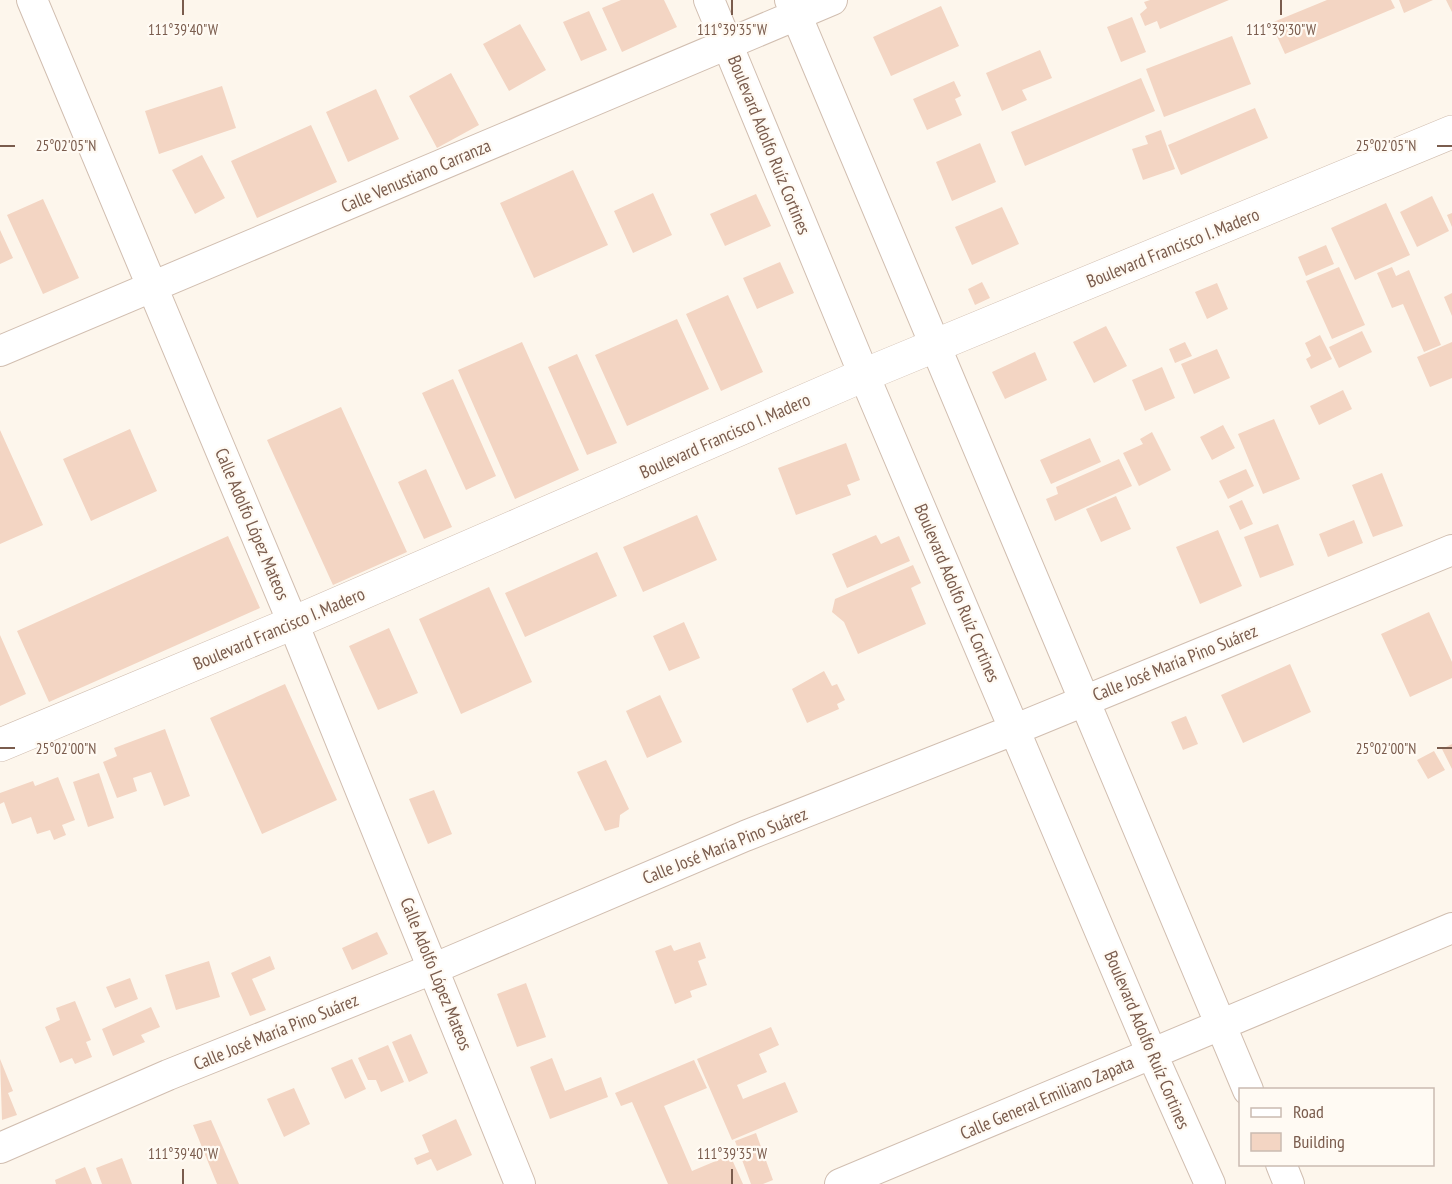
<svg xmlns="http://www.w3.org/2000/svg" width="1452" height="1184" font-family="'PT Sans Narrow',sans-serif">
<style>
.building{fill:#f3d5c3}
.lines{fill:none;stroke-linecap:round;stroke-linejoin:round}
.minor-casing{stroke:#d1beb0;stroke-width:32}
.tertiary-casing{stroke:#d1beb0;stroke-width:34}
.minor{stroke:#fff;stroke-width:30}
.tertiary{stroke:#fff;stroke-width:33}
.ticks{fill:none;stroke:#7a5c4d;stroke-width:2}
.labels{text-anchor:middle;stroke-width:4.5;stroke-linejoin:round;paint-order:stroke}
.street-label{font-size:18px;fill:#7a5c4d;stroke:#fffaf3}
.ticks-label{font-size:15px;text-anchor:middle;fill:#7a5c4d;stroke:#fffaf3;stroke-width:4.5;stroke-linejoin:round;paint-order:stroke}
</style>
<rect width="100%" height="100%" fill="#fdf6ec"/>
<path class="building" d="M621,0h43l13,27 -55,25 -20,-44z
M1150,0h79l-69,29 -3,-8 -12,5 -5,-12 7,-6 -3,-6z
M1327,0h64l4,8 -110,46 -14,-31z
M1399,0h34l-29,13z
M1446,0h6v12z
M941,6l18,40 -68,30 -18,-39z
M589,11l18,39 -26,11 -18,-39z
M1132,17l14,35 -25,10 -14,-35z
M520,24l26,46 -37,21 -26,-47z
M1232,36l19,48 -87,33 -18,-48z
M1040,50l12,28 -30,12 5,10 -25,11 -16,-38z
M451,73l28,52 -42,23 -28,-52z
M1141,78l14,33 -130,55 -14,-34z
M954,81l7,15 -6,3 7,16 -35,15 -14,-31z
M222,86l14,42 -77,26 -14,-43z
M376,89l23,50 -51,23 -22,-50z
M1255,108l13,30 -87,37 -13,-30z
M311,125l26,57 -80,36 -26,-57z
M1161,130l14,39 -32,11 -11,-31 16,-5 -3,-8z
M980,143l16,39 -44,19 -16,-39z
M202,155l23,43 -30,16 -23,-44z
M573,170l35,75 -74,33 -34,-75z
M653,193l19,42 -39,18 -19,-42z
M756,194l15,32 -46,20 -15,-32z
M1432,196l17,35 -32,16 -17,-35z
M43,199l36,79 -36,16 -36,-79z
M1386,203l24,52 -55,25 -24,-52z
M1002,207l17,37 -47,21 -17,-38z
M1452,213v14l-5,-12z
M0,230l13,28 -13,6z
M1326,245l8,19 -28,12 -8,-19z
M780,262l14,31 -37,16 -14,-31z
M1339,267l26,58 -33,14 -26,-58z
M1392,267l4,9 13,-6 32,75 -17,7 -21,-48 -11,4 -15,-35z
M982,282l8,16 -15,7 -7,-16z
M1217,283l11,26 -21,10 -12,-27z
M1452,293v23l-8,-19z
M728,295l35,77 -42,19 -35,-77z
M677,319l32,70 -82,37 -32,-71z
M1106,326l21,40 -33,17 -21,-41z
M1362,331l10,21 -33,16 -10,-21z
M1320,335l12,24 -21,10 -5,-10 5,-3 -6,-13z
M522,342l57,128 -64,29 -57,-129z
M1185,342l7,14 -17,7 -6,-14z
M1452,342v36l-22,9 -13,-30z
M1217,349l13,29 -36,16 -13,-30z
M1035,352l12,28 -42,19 -13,-27z
M577,354l40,89 -30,12 -39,-88z
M1162,367l13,31 -30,13 -13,-31z
M453,379l43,97 -30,14 -44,-97z
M1343,390l9,19 -33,16 -9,-19z
M341,407l66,145 -74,33 -66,-145z
M1274,419l26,60 -37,15 -25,-60z
M1223,425l12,23 -23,12 -12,-23z
M130,429l27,62 -66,30 -28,-62z
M0,430l43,95 -43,19z
M1152,432l19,38 -32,16 -16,-33 20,-9 -3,-5z
M1090,438l11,24 -50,22 -11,-24z
M846,443l14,37 -13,5 4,10 -55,20 -18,-47z
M1119,459l13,27 -77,35 -9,-22 12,-5 -2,-7z
M426,469l26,58 -28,12 -26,-57z
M1246,469l8,17 -26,13 -9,-18z
M1382,473l21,53 -30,11 -21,-52z
M1116,496l15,33 -30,13 -15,-33z
M1242,500l11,24 -13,6 -11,-24z
M697,515l20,45 -74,32 -20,-45z
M1354,520l9,23 -35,14 -9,-23z
M1278,524l16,41 -34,13 -16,-41z
M1218,530l24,56 -42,18 -24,-57z
M876,535l5,9 18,-8 11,25 -63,27 -15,-34z
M228,536l32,72 -211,94 -32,-71z
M597,552l20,44 -92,41 -20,-44z
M913,565l8,18 -10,5 15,36 -68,30 -14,-32 -12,-10 3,-13z
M489,587l43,95 -71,32 -42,-95z
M1429,612l23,50v16l-42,19 -29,-63z
M684,622l16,36 -31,13 -16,-35z
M389,628l29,65 -40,17 -29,-64z
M0,635l26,59 -26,12z
M1290,664l21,48 -68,31 -22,-48z
M824,671l8,15 5,-2 8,16 -8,4 2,5 -32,14 -15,-34z
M285,684l52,116 -75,34 -52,-116z
M660,695l22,47 -35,16 -21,-47z
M1186,716l12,28 -15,6 -12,-28z
M165,729l25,67 -26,10 -13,-34 -18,6 4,13 -20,7 -14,-36 14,-6 -3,-8z
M1452,744v25l-10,-20z
M1434,751l11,19 -17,9 -11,-19z
M606,760l23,49 -9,6 -1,12 -14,4 -28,-59z
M99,773l15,45 -26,9 -15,-45z
M58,777l17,43 -13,5 4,10 -12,5 -4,-10 -13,4 -6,-17 -19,7 -8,-22 -4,2v-11l33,-12 2,5z
M434,790l18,44 -24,10 -19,-45z
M377,932l11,22 -36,16 -10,-22z
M700,942l6,16 -8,3 9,24 -17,6 2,6 -17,7 -20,-53 16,-6 3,6z
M270,956l5,13 -23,10 14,31 -16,6 -19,-43z
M209,961l11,36 -44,13 -11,-35z
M130,978l8,21 -23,9 -9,-21z
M526,983l20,54 -29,10 -20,-53z
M75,1001l16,39 -5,2 6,15 -17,7 -3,-6 -12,5 -15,-36 15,-7 -4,-12z
M151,1007l9,20 -19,8 4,7 -32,14 -11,-27z
M771,1027l8,18 -20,9 8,18 -30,13 6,14 42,-17 13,30 -66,28 -35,-81z
M411,1034l17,39 -19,9 -17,-40z
M388,1045l16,37 -23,10 -5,-12h-8l-10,-22z
M552,1058l13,33 36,-14 7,20 -58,22 -20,-52z
M0,1059l13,32 -5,2 9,22 -15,5z
M352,1059l14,30 -21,10 -14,-31z
M694,1060l13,28 -43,18 28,65 38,-16 13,29h-75l-36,-82 -11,4 -6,-13z
M294,1088l16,36 -26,13 -17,-38z
M456,1119l16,36 -35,16 -6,-12 -14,6 -3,-7 15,-6 -7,-17z
M211,1120l28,64h-22l-24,-59z
M756,1133l17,47 -10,4h-12l-16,-43z
M122,1158l10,26h-30l-6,-16z
M85,1167l7,17h-36l-1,-4z"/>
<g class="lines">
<g class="minor-casing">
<path id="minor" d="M32,0l261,623 227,561
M709,0l155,375 288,679 58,130
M790,0l458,1090
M0,351l832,-351
M0,1148l168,-73 267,-107 310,-132 271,-107 436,-179
M1281,1164l8,20
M840,1184l612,-256"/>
</g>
<g class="tertiary-casing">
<path id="tertiary" d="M0,745l293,-122 571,-248 588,-243"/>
</g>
<use href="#minor" class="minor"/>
<use href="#tertiary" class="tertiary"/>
</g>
<path class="ticks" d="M183,0v15M732,0v15M1281,0v15M0,146h15M1437,146h15M0,748h15M1437,748h15M183,1169v15M732,1169v15"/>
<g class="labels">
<g class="street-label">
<text transform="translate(769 145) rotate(68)" y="6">Boulevard Adolfo Ruíz Cortines</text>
<text transform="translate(416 176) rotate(-23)" y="6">Calle Venustiano Carranza</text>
<text transform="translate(1173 248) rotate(-22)" y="6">Boulevard Francisco I. Madero</text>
<text transform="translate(725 436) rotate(-24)" y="6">Boulevard Francisco I. Madero</text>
<text transform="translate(252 524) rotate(67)" y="6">Calle Adolfo López Mateos</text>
<text transform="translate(957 593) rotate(67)" y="6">Boulevard Adolfo Ruíz Cortines</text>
<text transform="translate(279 629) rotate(-23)" y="6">Boulevard Francisco I. Madero</text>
<text transform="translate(1175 663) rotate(-22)" y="6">Calle José María Pino Suárez</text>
<text transform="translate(725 846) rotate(-22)" y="6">Calle José María Pino Suárez</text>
<text transform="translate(436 974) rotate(68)" y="6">Calle Adolfo López Mateos</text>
<text transform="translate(276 1032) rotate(-22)" y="6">Calle José María Pino Suárez</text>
<text transform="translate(1147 1040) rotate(67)" y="6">Boulevard Adolfo Ruíz Cortines</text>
<text transform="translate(1047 1098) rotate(-23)" y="6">Calle General Emiliano Zapata</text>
</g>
</g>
<g class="ticks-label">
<text x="183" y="35">111°39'40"W</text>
<text x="732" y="35">111°39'35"W</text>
<text x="1281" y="35">111°39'30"W</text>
<text x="66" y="151">25°02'05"N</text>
<text x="1386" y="151">25°02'05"N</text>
<text x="66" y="754">25°02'00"N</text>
<text x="1386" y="754">25°02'00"N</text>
<text x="183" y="1159">111°39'40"W</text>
<text x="732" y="1159">111°39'35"W</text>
</g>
<rect x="1239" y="1088" width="195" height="78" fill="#fffaf3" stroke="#cabbb1" stroke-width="1.5"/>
<rect x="1251" y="1108" width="30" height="9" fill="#ffffff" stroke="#cabbb1" stroke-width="1.5"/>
<text x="1293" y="1118" font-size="18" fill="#7a5c4d">Road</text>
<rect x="1251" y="1133" width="30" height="18" fill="#f3d5c3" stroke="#cabbb1" stroke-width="1.5"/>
<text x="1293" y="1148" font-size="18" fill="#7a5c4d">Building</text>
</svg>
